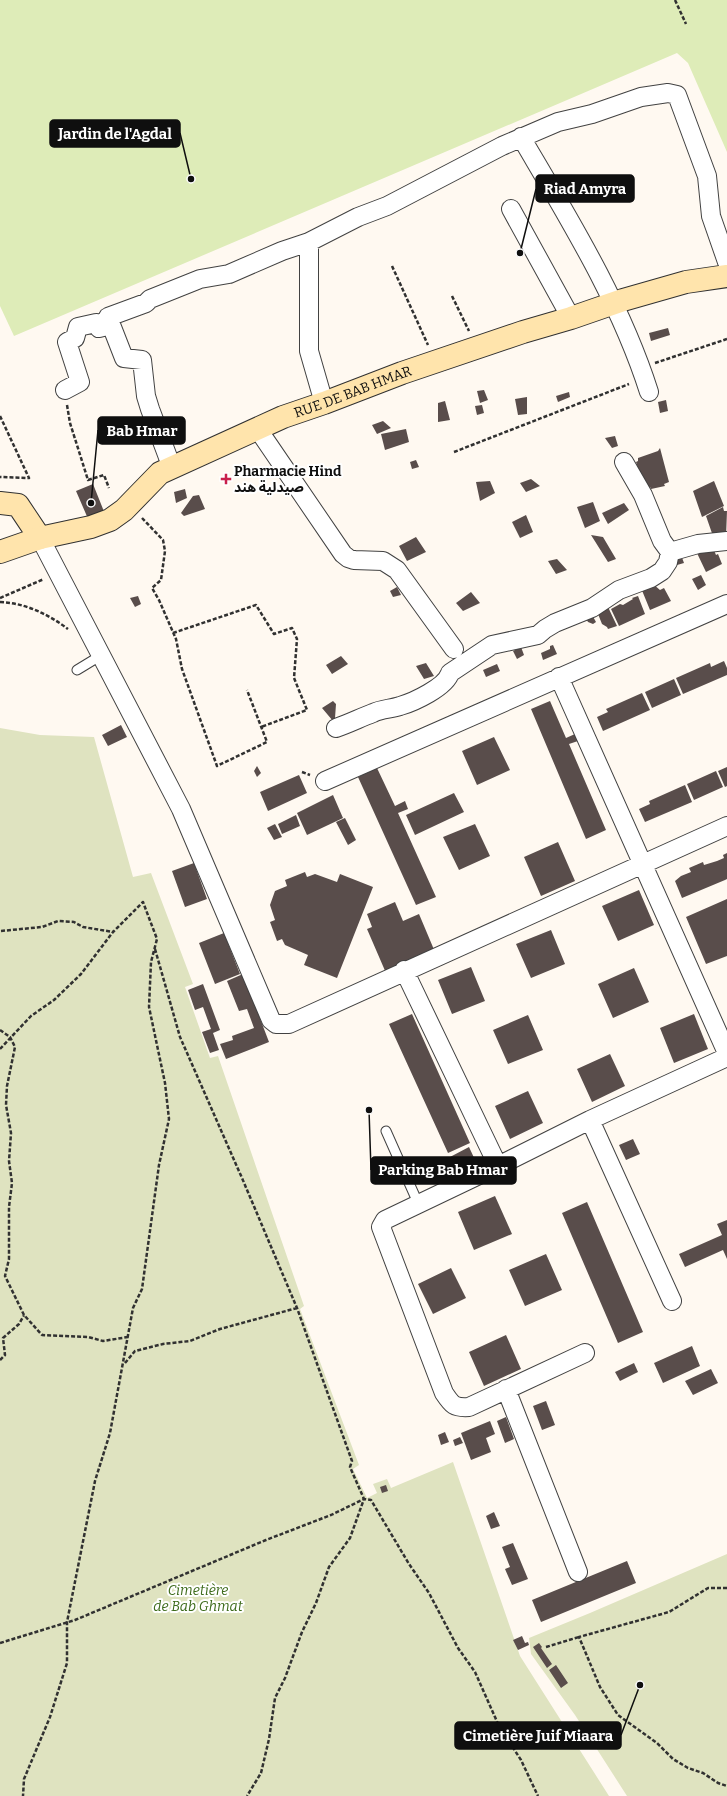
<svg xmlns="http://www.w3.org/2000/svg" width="727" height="1796" font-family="Bitter,'Noto Sans Arabic',serif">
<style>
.green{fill:#deecb8}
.cemetery{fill:#dfe3c0}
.building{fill:#594d4b}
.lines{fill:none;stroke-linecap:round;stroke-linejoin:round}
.lane-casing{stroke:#424242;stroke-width:11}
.street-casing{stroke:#424242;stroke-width:20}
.secondary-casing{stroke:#313131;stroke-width:24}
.path{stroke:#313131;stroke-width:2.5;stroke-dasharray:4 2;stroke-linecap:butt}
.lane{stroke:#fff;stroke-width:9}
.street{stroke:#fff;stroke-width:18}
.secondary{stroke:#ffe4ac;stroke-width:22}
.poi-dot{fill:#c81f4b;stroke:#fff;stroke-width:1.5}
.labels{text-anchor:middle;stroke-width:4;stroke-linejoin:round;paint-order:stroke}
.street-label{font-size:14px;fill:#0f0f0f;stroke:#fff}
.poi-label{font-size:14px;font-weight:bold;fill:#0f0f0f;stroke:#fff;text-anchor:start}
.park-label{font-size:14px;font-style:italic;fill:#3d6b1b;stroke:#fff}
.leader{fill:none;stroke:#0f0f0f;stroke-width:1.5}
.callout-dot{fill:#0f0f0f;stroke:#fff;stroke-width:1.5}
.callout{fill:#0f0f0f;stroke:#0f0f0f;stroke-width:1.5}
.callout-label{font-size:15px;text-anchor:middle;font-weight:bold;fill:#fff}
</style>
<rect width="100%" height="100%" fill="#fff9f1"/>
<path class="green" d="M0,0h727v152l-39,-89 -11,-10 -663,283 -14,-30z"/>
<path class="cemetery" d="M0,728l40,7 54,2 39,140 18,-4 42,111 -8,3 25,71 8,-2 86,250 -4,3 59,156 -6,4 14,29 10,-5 -4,-9 14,-5 4,9 62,-26 67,194 89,140h-609z
M727,1554v242h-100l-52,-81 -44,-61 -2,-16 61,-25z"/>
<path class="building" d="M668,328l2,7 -19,6 -2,-8z
M484,390l4,10 -8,3 -3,-12z
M569,392l1,5 -12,5 -2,-6z
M527,397v17l-9,1 -3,-16z
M666,400l2,11 -8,2 -2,-11z
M445,401l5,19 -12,2v-19z
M482,405l2,8 -7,2 -2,-9z
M383,421l8,7 -14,6 -5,-9z
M406,429l3,13 -24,8 -4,-16z
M615,436l3,10 -6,2 -7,-10z
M660,448l9,34 -5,2 1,2 -14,3 -1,-2 -4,2 -5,-11 -5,-16 2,-1v-3l20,-7z
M416,460l3,7 -7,2 -2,-7z
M531,479l9,7 -14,6 -6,-9z
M490,481l5,12 -15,8 -4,-19z
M714,481l10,25 -22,11 -9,-26z
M93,484l12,30 -16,7 -13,-30z
M185,489l2,9 -11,5 -2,-11z
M199,495l6,14 -21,7 -3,-3 12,-17z
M593,502l7,19 -15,7 -8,-21z
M624,503l5,7 -21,14 -6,-11z
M723,507l1,4h3l-1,26 -12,2 -8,-23z
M526,515l7,17 -13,6 -8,-16z
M591,535l12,2 13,22 -8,3z
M416,537l10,15 -19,9 -8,-15z
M713,548l3,7 2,-1 4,10 -16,8 -10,-21z
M681,555l3,8 -7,2 -3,-8z
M557,559l10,11 -11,4 -8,-13z
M701,575l5,10 -8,5 -6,-11z
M653,584l7,6 4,-2 7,13 -21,9 -9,-22z
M397,587l4,8 -8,2 -3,-6z
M471,592l9,11 -17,8 -7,-8z
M138,596l3,8 -6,3 -5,-9z
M638,596l7,18 -26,12 -8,-17 9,-5 3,1 10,-6 -1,-1z
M608,607l9,19 -9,3 -1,-2 -5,-3 -4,-10z
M591,613l5,9 -3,2 -5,-2 -3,-5z
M553,645l4,9 -14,6 -2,-7 9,-4v-3z
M521,647l3,8 -7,4 -4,-8z
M341,656l7,8 -16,10 -6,-9z
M724,661l3,7v7l-44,19 -7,-16 34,-15 1,4z
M426,663l8,13 -10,3 -8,-13z
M497,664l3,7 -14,6 -3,-7z
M674,679l7,16 -29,13 -7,-16z
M642,693l8,17 -47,21 -6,-14 11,-5 -2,-3z
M333,701l3,3 -1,14 -2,3 -11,-13z
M550,701l16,37 9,-4 3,7 -9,3 37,86 -20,9 -55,-130z
M121,725l6,12 -19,9 -6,-11z
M494,737l16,33 -33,15 -15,-34z
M257,766l4,7 -4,4 -3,-6z
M727,767v19l-2,1 -7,-16z
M377,768l18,38 10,-5 3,8 -10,4 38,84 -20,8 -58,-128z
M716,771l7,16 -29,13 -7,-16z
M299,775l8,18 -39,18 -8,-19z
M685,785l7,17 -47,20 -6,-13 11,-5 -1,-3z
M454,793l10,19 -49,23 -9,-20z
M333,795l10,23 -36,17 -10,-22z
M296,815l4,11 -18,8 -4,-10z
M345,818l11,22 -8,5 -12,-23z
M275,824l7,13 -8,3 -7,-12z
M475,824l15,32 -31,14 -16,-33z
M558,842l17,39 -34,15 -17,-39z
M727,853v26l-2,1 -2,-5 2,5 -43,18 -7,-17 6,-5 10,-4 -2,-4 14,-6 1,3 13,-4 7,-3 -1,-3z
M194,863l13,36 -22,8 -13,-36z
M305,872l2,5 8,-3 22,8 3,-8 33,13 -36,91 -33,-13 4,-10 -23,-10 -3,-6 -5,2 -7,-19 5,-2 -5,-15 5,-14 12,-5 -2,-6z
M639,890l15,35 -36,16 -16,-35z
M727,899v57l-21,8 -20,-47z
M395,902l8,19 16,-7 16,38 -49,21 -19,-44 5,-2 -5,-13z
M551,930l14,34 -34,14 -15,-34z
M224,933l16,41 -25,10 -16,-41z
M471,967l14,34 -33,13 -14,-34z
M634,968l15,34 -36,16 -15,-34z
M243,974l26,68 -43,17 -6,-15 13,-4 -1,-4 22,-8 -7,-19 -8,2 -12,-30z
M203,984l17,46 -7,3 6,17 -9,3 -8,-21 9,-3 -8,-22 -8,3 -7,-20z
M412,1014l58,129 -22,10 -59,-129z
M694,1014l14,35 -34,14 -14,-35z
M528,1015l15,35 -35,14 -15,-34z
M610,1054l15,32 -33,16 -15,-33z
M528,1091l15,32 -33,16 -15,-33z
M633,1139l7,15 -14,6 -7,-15z
M469,1147l7,15 -6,3 -4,-8 -13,6 -3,-6z
M495,1196l17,38 -38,16 -16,-38z
M587,1202l56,130 -25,11 -56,-130z
M727,1220v39l-4,-9 -38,17 -6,-13 43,-19 -5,-11z
M546,1254l16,36 -37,16 -16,-36z
M451,1268l15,30 -33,16 -15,-30z
M506,1335l15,34 -37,17 -15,-34z
M692,1346l8,20 -37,17 -9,-20z
M634,1363l4,9 -18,9 -5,-9z
M711,1369l7,14 -25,12 -8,-14z
M546,1401l9,24 -13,5 -9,-24z
M506,1417l8,22 -9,4 -8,-22z
M490,1421l5,13 -9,4 5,14 -20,8 -10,-27z
M445,1432l4,10 -8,3 -3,-10z
M460,1437l3,6 -8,3 -2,-6z
M386,1485l2,6 -6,2 -2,-6z
M494,1512l6,14 -9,3 -5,-13z
M513,1543l15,36 -16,6 -7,-16 5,-2 -8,-20z
M627,1561l9,22 -95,39 -9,-22z
M522,1636l3,7 3,-1 1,3 -11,5 -5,-10z
M539,1643l3,4 -1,1 11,16 -5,4 -14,-21z
M556,1665l12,18 -7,5 -12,-18z"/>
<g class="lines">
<g class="lane-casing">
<path id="lane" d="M77,670l23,-14
M386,1131l32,72"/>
</g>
<g class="street-casing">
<path id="street" d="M521,137c48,82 99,164 128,255
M511,209l60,109
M309,242v109l15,52
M65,390l15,-8 -13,-40 8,-4 3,-11 18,-4 3,5 12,-3
M257,428l86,126 5,4 6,2 29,1 14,9 57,79
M624,462l19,33 19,46 8,11
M172,468l-22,-59 -4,-13 -4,-36 -18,-2 -16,-41 38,-14 4,-4 50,-20 29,-5 53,-23 27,-9 49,-25 29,-11 115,-60 56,-24 34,-8 49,-17 27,-4 9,2 30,81 4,40 16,46
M40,538l141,271 90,211 5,4h13l438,-198
M559,677l168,376
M336,728c12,-4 24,-10 37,-15 8,-4 18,-4 27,-7 14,-4 46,-19 50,-33l42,-28 46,-10 7,-6 10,-6 37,-15 27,-18 32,-12 11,-7 6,-9 2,-10 28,-8 29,-3
M325,781l402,-177
M404,970l94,196 92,-46 137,-63
M590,1120l82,181
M498,1166l-113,54 -4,7 63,166c8,12 10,15 25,14l116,-54
M506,1389l72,183"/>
</g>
<g class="secondary-casing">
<g id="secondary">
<path d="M0,503l18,2 22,33"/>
<path id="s1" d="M0,552l40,-14 51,-11 19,-7 14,-10 36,-37 123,-56 41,-14 78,-30 121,-41 48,-14 52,-18 63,-18 41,-6"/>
</g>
</g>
<path class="path" d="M675,0l11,24
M392,266l36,79
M452,296l17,35
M655,363l72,-24
M67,405l3,18 18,57 16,-5 5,13
M0,416l29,62 -29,-1
M454,452l175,-68
M142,518l21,22 2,11 -4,29 -9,8 7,12 17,39 6,30 35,97 50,-24 -20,-52
M0,598l44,-19
M0,602c25,1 48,12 68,27
M173,633l83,-28 18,29 18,-6 5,11 -3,39 13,32 -46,17
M302,772l8,3
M1,931l41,-4 16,-6 16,1 9,5 30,5
M155,949l25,88 62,141 55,130 55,153 -2,6 14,32 -14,39 -21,29 -13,36 -14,29 -17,46 -10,20 -6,41 -8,34 -14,23
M0,1030l10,7 5,10 -8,39 -1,19 5,28 -2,28 3,22 -3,24v52l-4,17 19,39 18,20 46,2 15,4 25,-4
M0,1049l31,-33 23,-16 27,-26 32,-42 30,-30 14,37 -6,23 -2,45 16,76 4,36 -10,46 -17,124 -9,19 -23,125 -15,48 -28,141v41l-17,54 -26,62 -1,17
M0,1360l5,-5 -2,-17 16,-14 5,-9
M125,1363l10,-12 28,-7 27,-3 30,-12 77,-21
M727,1588h-19l-39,24 -90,25 21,50 18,28 39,28 16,16 15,9 15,5 15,10 9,3
M0,1643l75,-23 191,-80 65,-25 33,-16 7,1 38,64 20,29 29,55 17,24 24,54 22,34 17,36
M546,1647l33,-10"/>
<use href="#lane" class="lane"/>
<use href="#street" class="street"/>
<use href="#secondary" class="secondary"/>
</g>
<path class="poi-dot" d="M224 473h4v4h4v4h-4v4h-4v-4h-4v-4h4z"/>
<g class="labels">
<g class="street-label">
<text dy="5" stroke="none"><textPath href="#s1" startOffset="393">RUE DE BAB HMAR</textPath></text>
</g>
<g class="poi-label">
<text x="234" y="476">Pharmacie Hind<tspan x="234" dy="16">صيدلية هند</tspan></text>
</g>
<g class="park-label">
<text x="198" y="1595">Cimetière<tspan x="198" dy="16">de Bab Ghmat</tspan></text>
</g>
</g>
<path class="leader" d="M191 179L180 133M520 253L536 189M91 503L98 430M369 1110L371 1170M640 1685L621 1735"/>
<g class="callout-dot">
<circle cx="191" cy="179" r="4"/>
<circle cx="520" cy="253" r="4"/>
<circle cx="91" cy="503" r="4"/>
<circle cx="369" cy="1110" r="4"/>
<circle cx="640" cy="1685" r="4"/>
</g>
<g class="callout">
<rect x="50" y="120" width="130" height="27" rx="4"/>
<rect x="536" y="175" width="98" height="27" rx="4"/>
<rect x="98" y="417" width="87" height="27" rx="4"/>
<rect x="371" y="1157" width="145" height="27" rx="4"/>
<rect x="455" y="1722" width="166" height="27" rx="4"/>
</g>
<g class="callout-label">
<text x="115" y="139">Jardin de l'Agdal</text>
<text x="585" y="194">Riad Amyra</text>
<text x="142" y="436">Bab Hmar</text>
<text x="443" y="1175">Parking Bab Hmar</text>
<text x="538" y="1741">Cimetière Juif Miaara</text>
</g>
</svg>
